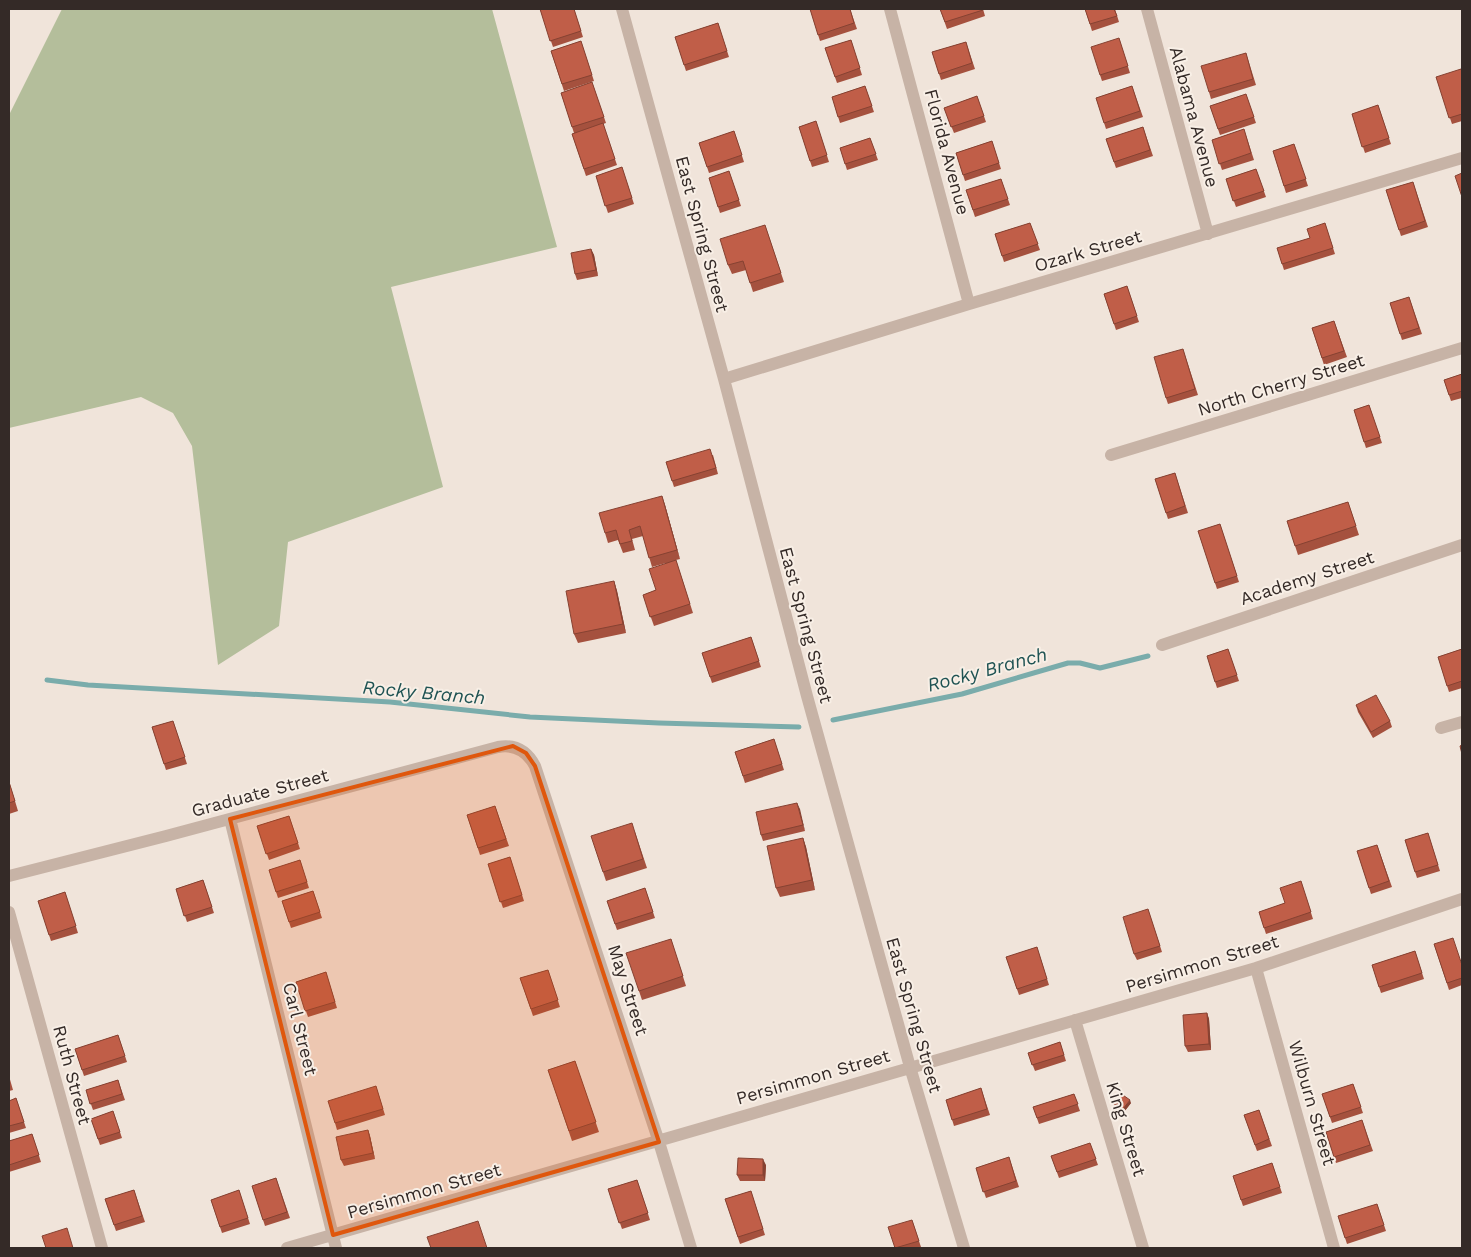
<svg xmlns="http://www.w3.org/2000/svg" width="1471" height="1257" font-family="'Work Sans',sans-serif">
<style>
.green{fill:#b4be9b}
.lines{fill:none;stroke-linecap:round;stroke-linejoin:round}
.stream{stroke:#7aacab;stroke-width:5}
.minor{stroke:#c7b3a6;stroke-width:12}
.wall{fill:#a5513e}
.shaded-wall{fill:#864232}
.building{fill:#c05e48;stroke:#864232}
.marked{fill:#df570d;fill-opacity:0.2;stroke:#df570d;stroke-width:4;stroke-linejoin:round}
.labels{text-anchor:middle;stroke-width:4;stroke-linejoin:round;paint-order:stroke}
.street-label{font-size:18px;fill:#342a27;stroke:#f8efe6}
.water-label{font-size:19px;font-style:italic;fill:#1f5353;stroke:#f8efe6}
</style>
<rect width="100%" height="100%" fill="#f0e4da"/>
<path class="green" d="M62,9h430l65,238 -166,40 52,200 -155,55 -9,84 -61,39 -26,-219 -19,-33 -32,-16 -132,31v-313z"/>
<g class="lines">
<path class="stream" d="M47,680l41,5 302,17 140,15 129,6 140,4
M833,720l129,-26 106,-31h12l20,5 48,-12"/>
<path class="minor" d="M622,9l102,370 83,317 103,371 54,181
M890,9l79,295
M1147,9l61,225
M724,379l245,-75 493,-146
M1111,455l351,-107
M1162,645l300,-100
M1441,728l21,-6
M230,819l106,429
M9,876l157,-40 332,-89c17,-3 29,4 37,19l124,376 32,106
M9,912l93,336
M1256,968l78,280
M1075,1020l68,228
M287,1248l969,-280 206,-69"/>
</g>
<path class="wall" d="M540,9h34l9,28 -30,10z
M810,9h40l7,20 -37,12z
M940,9h43l2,7 -38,13z
M1085,9h30l4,13 -27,9z
M718,23l11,34 -43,14 -11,-34z
M1119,38l11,35 -28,8 -2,-6z
M851,40l11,35 -25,8 -12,-35z
M581,41l13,40 -30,10 -13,-40z
M966,42l9,27 -34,11 -9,-28z
M1246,53l10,32 -45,14 -2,-7z
M1462,72v49l-10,3 -16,-47z
M592,82l14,41 -3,1 14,41 -31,11 -14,-42 2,-1 -13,-40z
M865,86l9,26 -34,11 -8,-26z
M1132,86l11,31 -37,12 -10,-31z
M1246,94l10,29 -36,12 -10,-29z
M977,96l9,26 -32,11 -10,-25z
M1378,105l13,39 -26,9 -13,-39z
M816,121l13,41 -17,5 -13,-40z
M1143,127l10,29 -37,12 -10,-29z
M1244,129l10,31 -32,10 -10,-30z
M734,131l10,31 -35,11 -10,-30z
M870,138l8,22 -31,10 -7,-22z
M992,141l9,28 -36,12 -9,-28z
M1294,144l14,42 -22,7 -13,-42z
M622,167l12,37 -26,9 -12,-37z
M1256,169l10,28 -30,10 -10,-28z
M729,171l12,35 -21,7 -11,-35z
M1001,179l9,26 -35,12 -9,-27z
M1413,182l15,45 -27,9 -15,-46z
M1030,223l10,27 -36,12 -9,-28z
M1325,223l10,31 -51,16 -7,-22 33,-10z
M765,225l19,57 -31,10 -7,-22 -14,4 -4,-9z
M591,249l3,6 4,21 -21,4 -2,-6z
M1127,286l12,36 -23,8 -12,-36z
M1409,297l13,37 -20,6 -12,-37z
M1334,321l13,36 -23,8 -12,-37z
M1183,349l15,46 -30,9 -2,-6z
M1462,374v24l-11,3 -7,-21z
M1369,405l13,38 -16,5 -12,-38z
M713,455l5,19 -44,13 -8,-25z
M1175,473l13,40 -20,6 -13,-40z
M662,496l3,9 15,54 -4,1 17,53 -39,13 -11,-31 13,-5 10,-27 -14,4 -9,-31 -11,3 3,11 -12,3 -5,-13 -10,3 -3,-10z
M1348,502l11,33 -61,20 -11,-34z
M1220,524l19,58 -22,7 -19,-58z
M614,581l3,10 9,42 -48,10 -4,-9z
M751,637l10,30 -49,16 -10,-30z
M1228,649l11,32 -22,7 -10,-32z
M1462,649v39l-13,4 -11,-35z
M1356,705l34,16 2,6 -19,11 -15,-26z
M173,721l14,43 -21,6 -14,-43z
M774,739l10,31 -39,13 -10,-31z
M9,781l9,30 -9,3z
M797,803l8,28 -42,10 -2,-6z
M495,806l14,40 -29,9 -13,-40z
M289,816l11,33 -31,11 -12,-34z
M635,832l12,36 -41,13 -3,-9z
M1428,833l12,38 -23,7 -12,-38z
M803,838l3,9 9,43 -35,7 -4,-9z
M1377,845l15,42 -21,7 -14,-43z
M510,857l14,44 -21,7 -15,-44z
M300,860l9,28 -31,10 -9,-28z
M203,880l11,33 -27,9 -11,-33z
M1301,881l12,38 -47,15 -7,-22 26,-9z
M645,888l10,30 -38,12 -10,-29z
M313,891l9,27 -31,10 -9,-27z
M65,892l13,41 -27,8 -13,-40z
M1148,909l14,43 -25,8 -3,-6z
M671,939l15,47 -44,14 -3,-9z
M1434,944l28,20v21l-13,5z
M1037,947l12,38 -30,10 -13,-38z
M1415,951l9,28 -43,14 -9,-28z
M548,970l12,37 -27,9 -13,-38z
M326,972l11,36 -29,9 -12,-35z
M1207,1013l2,6 2,31 -23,2 -3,-6z
M118,1035l9,27 -43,14 -9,-27z
M1060,1042l6,19 -31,10 -7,-18z
M575,1061l24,71 -27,9 -24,-71z
M9,1076l4,14 -4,1z
M118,1080l7,20 -32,10 -7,-20z
M1353,1084l10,29 -31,10 -10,-29z
M376,1086l9,29 -48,15 -2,-7z
M981,1088l9,27 -36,11 -8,-26z
M1074,1094l6,17 -41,13 -6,-17z
M16,1098l10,30 -17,5v-32z
M1113,1102l18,1 -7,9 -10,-7z
M1259,1110l13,36 -15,5 -13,-36z
M113,1111l9,27 -22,7 -9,-26z
M1362,1120l11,31 -37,12 -10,-31z
M368,1130l2,6 5,23 -31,7 -3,-6z
M32,1134l9,28 -32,10v-31z
M1090,1143l8,22 -39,13 -8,-22z
M1009,1157l10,30 -33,11 -10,-30z
M1272,1163l10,30 -39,13 -10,-30z
M766,1165l-1,16h-25l-3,-6z
M276,1178l14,40 -25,8 -13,-40z
M637,1180l13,40 -28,9 -14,-40z
M134,1190l11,32 -29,9 -11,-32z
M239,1190l11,34 -28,9 -11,-33z
M751,1191l14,44 -25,9 -15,-45z
M1377,1204l9,27 -39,13 -9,-28z
M912,1220l9,27 -4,1h-22z"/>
<path class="shaded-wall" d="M591,249l3,6 4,21 -2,-6z
M662,496l3,9 15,54 -3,-9z
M614,581l3,10 9,42 -3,-9z
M797,803l3,6 5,22 -2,-6z
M803,838l3,9 9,43 -3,-10z
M1207,1013l2,6 2,31 -2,-6z
M1130,1100l1,3 -7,9 -1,-3z
M368,1130l2,6 5,23 -2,-6z
M763,1159l3,6 -1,16 -2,-6z"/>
<path class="building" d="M540,9h34l7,22 -31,10z
M810,9h40l4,14 -36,12z
M940,9h42l1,1 -38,12z
M1085,9h29l3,7 -27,8z
M718,23l9,28 -43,14 -9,-28z
M1119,38l9,28 -28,9 -9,-28z
M851,40l9,28 -25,9 -10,-29z
M581,41l11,34 -30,9 -11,-33z
M966,42l6,21 -33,11 -7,-22z
M1246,53l7,26 -44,13 -8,-26z
M1461,69l1,3v42l-13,4 -13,-41z
M592,82l12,35 -32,10 -11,-34z
M865,86l7,20 -34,11 -6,-20z
M1132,86l8,25 -36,12 -8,-25z
M1246,94l8,23 -36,12 -8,-23z
M977,96l7,20 -33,11 -7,-19z
M1378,105l11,33 -27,9 -10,-33z
M816,121l11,34 -17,6 -11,-34z
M603,123l12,36 -31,10 -12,-35z
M1143,127l7,23 -36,12 -8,-23z
M1244,129l7,24 -32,11 -7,-24z
M734,131l8,24 -35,12 -8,-24z
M870,138l6,16 -31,10 -5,-16z
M992,141l7,22 -36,12 -7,-22z
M1294,144l12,35 -22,7 -11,-35z
M622,167l10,31 -27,8 -9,-30z
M1256,169l8,22 -31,10 -7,-22z
M729,171l10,29 -21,7 -9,-29z
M1462,173v24l-7,-21z
M1001,179l7,20 -35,11 -7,-20z
M1413,182l12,39 -26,9 -13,-40z
M1030,223l8,21 -36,12 -7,-22z
M1325,223l8,25 -51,16 -5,-16 33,-10 -3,-9z
M765,225l16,48 -31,10 -7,-22 -15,4 -8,-26z
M591,249l5,21 -21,4 -4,-21z
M1127,286l10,30 -23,8 -10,-30z
M1409,297l10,31 -19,6 -10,-31z
M1334,321l10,30 -22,7 -10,-30z
M1183,349l12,40 -29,9 -12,-41z
M1462,374v17l-13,4 -5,-15z
M1369,405l11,32 -16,5 -10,-32z
M710,449l6,19 -44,13 -6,-19z
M1175,473l10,33 -19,7 -11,-34z
M662,496l15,54 -28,8 -9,-32 -11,4 3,11 -12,3 -4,-14 -11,3 -6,-20z
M1348,502l8,24 -61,20 -8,-25z
M1220,524l17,52 -22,7 -17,-52z
M676,560l14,44 -40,13 -7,-22 13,-5 -7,-21z
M614,581l9,43 -49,10 -8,-43z
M751,637l8,24 -49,16 -8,-24z
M1228,649l9,26 -22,7 -8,-26z
M1462,649v32l-15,5 -9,-29z
M1376,695l14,26 -19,11 -15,-27z
M173,721l12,36 -21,7 -12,-37z
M774,739l8,25 -39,12 -8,-24z
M1462,745v9l-2,-8z
M9,782l6,19 -6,2z
M797,803l6,22 -42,10 -5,-23z
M495,806l11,33 -28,9 -11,-33z
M289,816l9,27 -32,11 -9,-28z
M632,823l11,36 -40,13 -12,-36z
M1428,833l10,32 -23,7 -10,-32z
M803,838l9,42 -36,8 -9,-42z
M1377,845l12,36 -20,7 -12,-37z
M510,857l12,38 -22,7 -12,-38z
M300,860l7,22 -31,10 -7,-22z
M203,880l9,27 -28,9 -8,-27z
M1301,881l10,31 -47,16 -5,-16 26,-9 -5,-15z
M645,888l8,24 -38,12 -8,-23z
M313,891l7,21 -31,10 -7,-21z
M65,892l11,34 -27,9 -11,-34z
M1148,909l12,37 -26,8 -11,-37z
M1453,938l9,27v13l-15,5 -13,-39z
M671,939l12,37 -44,15 -13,-38z
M1037,947l10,32 -30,10 -11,-32z
M1415,951l7,22 -43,14 -7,-22z
M548,970l10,30 -27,9 -11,-31z
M326,972l9,30 -30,9 -9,-29z
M1207,1013l2,31 -24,2 -2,-31z
M118,1035l7,21 -43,14 -7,-21z
M1060,1042l4,13 -32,10 -4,-12z
M575,1061l21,61 -27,9 -21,-61z
M118,1080l4,14 -32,10 -4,-14z
M1353,1084l8,23 -31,10 -8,-23z
M376,1086l7,23 -48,14 -7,-22z
M981,1088l6,21 -35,11 -6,-20z
M1120,1093l10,7 -7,9 -10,-7z
M1074,1094l4,10 -41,14 -4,-11z
M16,1098l8,24 -15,4v-25z
M1259,1110l10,29 -14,6 -11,-30z
M113,1111l7,21 -22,7 -7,-20z
M1362,1120l8,25 -36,12 -8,-25z
M368,1130l5,23 -32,7 -5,-23z
M32,1134l7,21 -30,10v-24z
M1090,1143l6,16 -39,13 -6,-16z
M1009,1157l7,24 -33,11 -7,-24z
M738,1158l25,1v16h-26z
M1272,1163l8,24 -39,13 -8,-24z
M276,1178l11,34 -24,8 -11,-34z
M637,1180l11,33 -29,10 -11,-34z
M134,1190l8,26 -28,9 -9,-26z
M239,1190l9,28 -28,9 -9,-27z
M751,1191l12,38 -25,8 -13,-38z
M1377,1204l7,21 -39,13 -7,-22z
M912,1220l7,21 -24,7 -7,-21z
M478,1221l9,27h-56l-4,-11z
M67,1228l6,20h-27l-4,-12z"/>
<path class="marked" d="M513,746l13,7 9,13 124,376 -326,93 -103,-416z"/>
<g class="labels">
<g class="street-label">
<text transform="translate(1194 117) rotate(75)" y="6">Alabama Avenue</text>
<text transform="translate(947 152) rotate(75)" y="6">Florida Avenue</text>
<text transform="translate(702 234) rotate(75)" y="6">East Spring Street</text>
<text transform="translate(1088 251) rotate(-16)" y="6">Ozark Street</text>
<text transform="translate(1281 385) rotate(-17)" y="6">North Cherry Street</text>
<text transform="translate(1307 578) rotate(-18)" y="6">Academy Street</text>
<text transform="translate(806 625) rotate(75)" y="6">East Spring Street</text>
<text transform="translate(260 793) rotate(-15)" y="6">Graduate Street</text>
<text transform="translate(1202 964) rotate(-17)" y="6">Persimmon Street</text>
<text transform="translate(628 990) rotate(72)" y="6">May Street</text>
<text transform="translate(914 1015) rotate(74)" y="6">East Spring Street</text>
<text transform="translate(300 1029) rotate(76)" y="6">Carl Street</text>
<text transform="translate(72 1075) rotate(75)" y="6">Ruth Street</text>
<text transform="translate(813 1077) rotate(-16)" y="6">Persimmon Street</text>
<text transform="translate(1312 1103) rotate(74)" y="6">Wilburn Street</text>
<text transform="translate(1126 1129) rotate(73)" y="6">King Street</text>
<text transform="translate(424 1191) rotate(-16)" y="6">Persimmon Street</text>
</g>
<g class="water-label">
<text transform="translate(987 669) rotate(-15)" y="7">Rocky Branch</text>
<text transform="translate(424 692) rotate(5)" y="7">Rocky Branch</text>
</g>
</g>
<rect width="1471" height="1257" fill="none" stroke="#342a27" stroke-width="20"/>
</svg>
